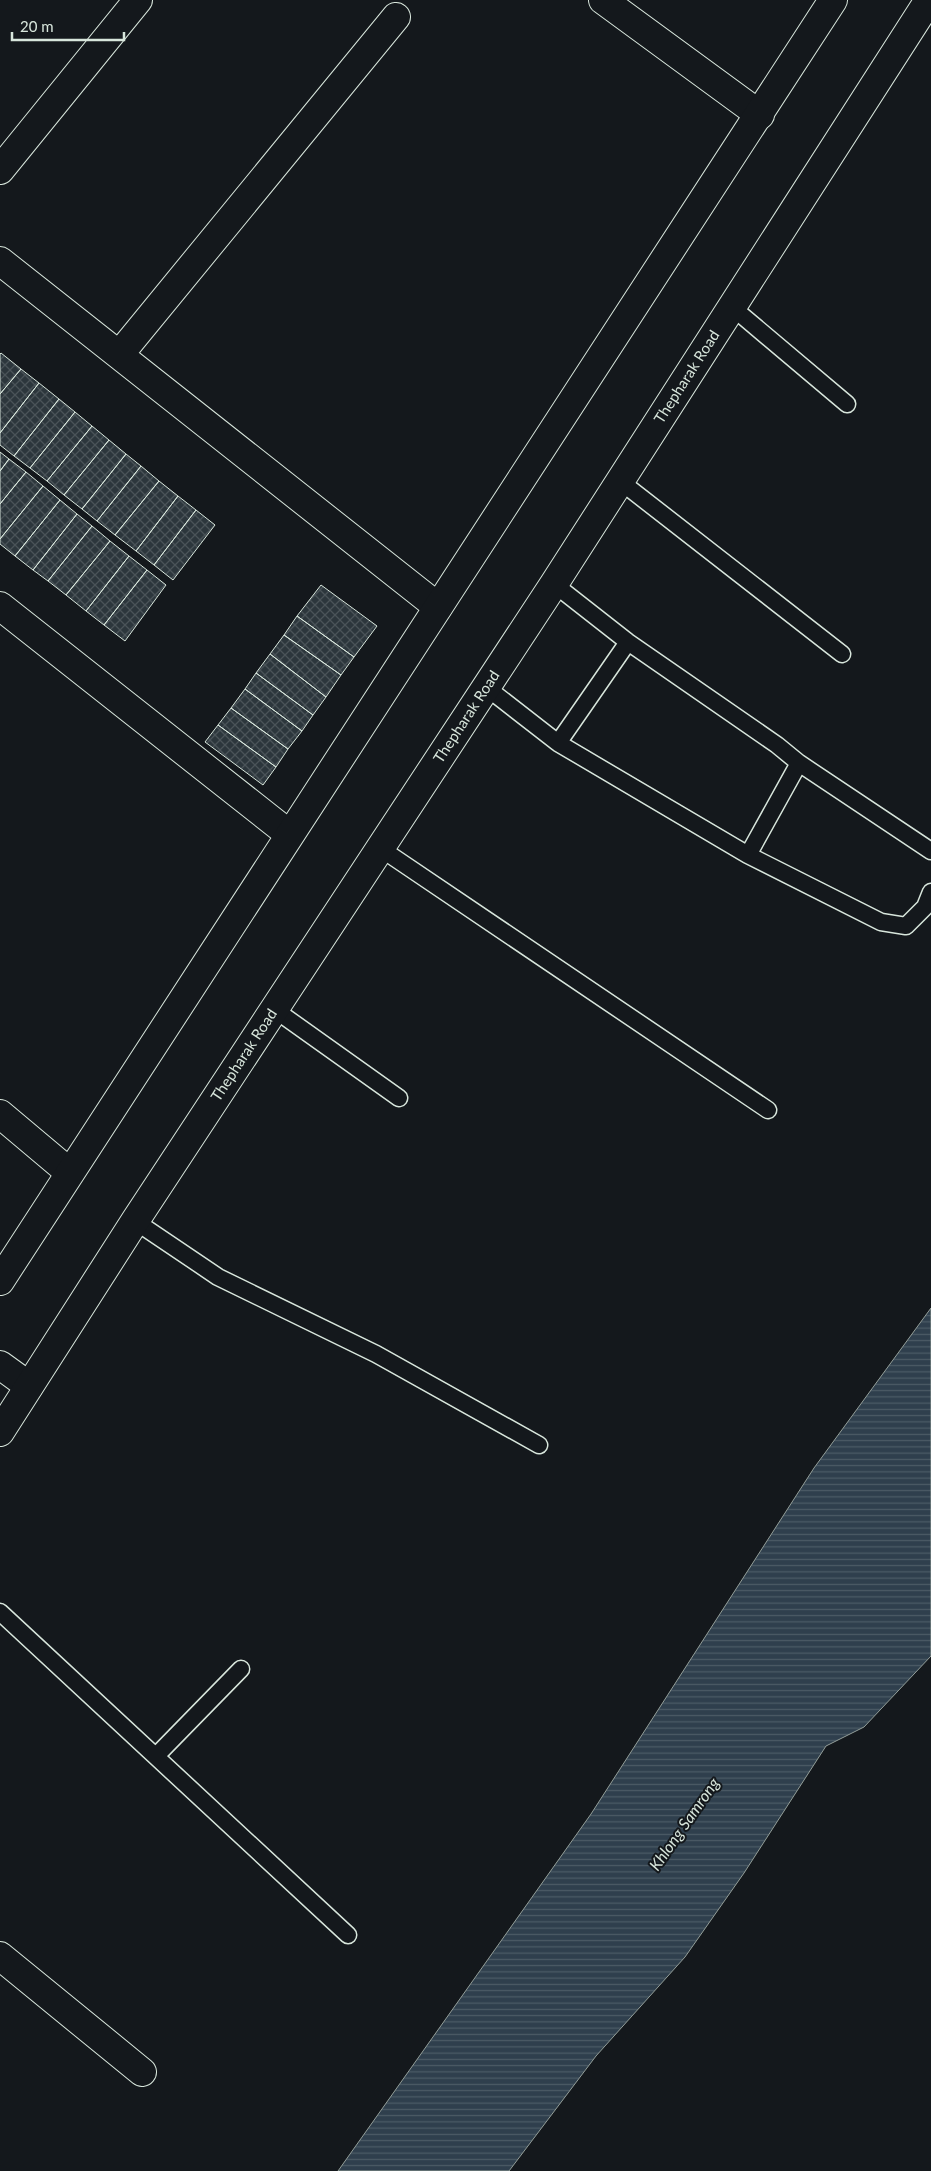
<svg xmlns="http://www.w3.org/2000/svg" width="931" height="2171" font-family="Lato,sans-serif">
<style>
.water{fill:url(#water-rules);stroke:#939e99}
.building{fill:url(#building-cross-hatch);stroke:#d8e6dc}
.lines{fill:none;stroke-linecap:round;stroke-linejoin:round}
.lane-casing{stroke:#d8e6dc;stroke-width:19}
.street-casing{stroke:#d8e6dc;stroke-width:30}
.secondary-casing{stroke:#d8e6dc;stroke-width:30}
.primary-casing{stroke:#d8e6dc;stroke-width:30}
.lane{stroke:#14181c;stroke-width:16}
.street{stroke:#14181c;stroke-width:28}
.secondary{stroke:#14181c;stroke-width:28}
.primary{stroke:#14181c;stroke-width:28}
.labels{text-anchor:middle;stroke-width:4;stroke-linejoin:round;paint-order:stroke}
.street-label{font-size:15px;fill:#d8e6dc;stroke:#14181c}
.water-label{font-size:16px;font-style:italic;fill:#d8e6dc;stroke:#14181c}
</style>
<defs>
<pattern id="water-rules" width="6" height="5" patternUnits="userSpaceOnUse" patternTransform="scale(1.25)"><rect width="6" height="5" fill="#2f3f4d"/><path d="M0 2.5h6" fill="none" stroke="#4c5b66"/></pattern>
<pattern id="building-cross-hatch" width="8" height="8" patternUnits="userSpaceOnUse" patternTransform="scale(1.25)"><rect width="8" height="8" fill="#2c363c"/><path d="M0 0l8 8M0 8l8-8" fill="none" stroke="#4a5358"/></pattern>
</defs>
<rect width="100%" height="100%" fill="#14181c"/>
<path class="water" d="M931,1308v348l-67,71 -38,19 -82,127 -59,84 -89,99 -87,115h-171l253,-357 223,-346z"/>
<path class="building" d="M1,353l20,16 -21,25v-40z
M21,369l18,14 -39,50v-39z
M39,383l20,16 -45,57 -14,-11v-12z
M59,399l16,13 -45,56 -16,-12z
M75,412l17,14 -45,55 -17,-13z
M92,426l17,14 -45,55 -17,-14z
M109,440l17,14 -44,55 -18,-14z
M0,452l9,7 -9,12z
M126,454l15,12 -44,55 -15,-12z
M9,459l17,13 -26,32v-33z
M141,466l18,15 -44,54 -18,-14z
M26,472l17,14 -43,53v-35z
M159,481l19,15 -42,55 -21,-16z
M43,486l17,14 -45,56 -15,-12v-5z
M178,496l18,14 -42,55 -18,-14z
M60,500l17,14 -44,56 -18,-14z
M196,510l19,15 -42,55 -19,-15z
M77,514l15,12 -44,55 -15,-11z
M92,526l18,15 -44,54 -18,-14z
M110,541l19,15 -43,55 -20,-16z
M129,556l18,14 -43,55 -18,-14z
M147,570l19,15 -41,56 -21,-16z
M321,585l56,41 -23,31 -57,-41z
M297,616l57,41 -13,18 -57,-40z
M284,635l57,40 -15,22 -56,-43z
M270,654l56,43 -13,18 -57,-42z
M256,673l57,42 -11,16 -57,-42z
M245,689l57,42 -14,18 -57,-41z
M231,708l57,41 -12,18 -58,-42z
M218,725l58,42 -13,18 -58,-43z"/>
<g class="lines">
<g class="lane-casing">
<path id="lane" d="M732,307l115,97
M620,481l222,173
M486,687l72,56 190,112 51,-92 -22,-18 -149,-103 -74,-58
M558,743l70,-101
M799,763l132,88
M380,848l388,262
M748,855l133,67 25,4 19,-19 6,-15
M274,1009l125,89
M135,1221l83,56 158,77 163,91
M0,1612l348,323
M156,1756l85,-87"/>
</g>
<g class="street-casing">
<path id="street" d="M603,0l157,115
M0,170l138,-170
M0,261l438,346
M119,355l277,-338
M0,606l289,228
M0,1114l69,58
M0,1956l142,116"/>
</g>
<g class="secondary-casing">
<path id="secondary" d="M0,1365l29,21"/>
</g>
<g class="primary-casing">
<g id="primary">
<path d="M0,1281l833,-1281"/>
<path id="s1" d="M0,1432l135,-211 419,-637 375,-584"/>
</g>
</g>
<use href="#lane" class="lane"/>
<use href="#street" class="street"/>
<use href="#secondary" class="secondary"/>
<use href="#primary" class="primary"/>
</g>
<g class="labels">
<g class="street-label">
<text dy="5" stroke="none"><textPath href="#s1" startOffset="1259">Thepharak Road</textPath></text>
<text dy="5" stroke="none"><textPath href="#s1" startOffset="854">Thepharak Road</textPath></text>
<text dy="5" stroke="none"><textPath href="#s1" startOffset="449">Thepharak Road</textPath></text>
</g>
<g class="water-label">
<text transform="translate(684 1824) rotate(-55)" y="6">Khlong Samrong</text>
</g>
</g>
<path d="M12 32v8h112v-8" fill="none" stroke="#d8e6dc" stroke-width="2.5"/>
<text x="20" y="32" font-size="15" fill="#d8e6dc" stroke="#14181c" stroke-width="4" paint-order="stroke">20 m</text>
</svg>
